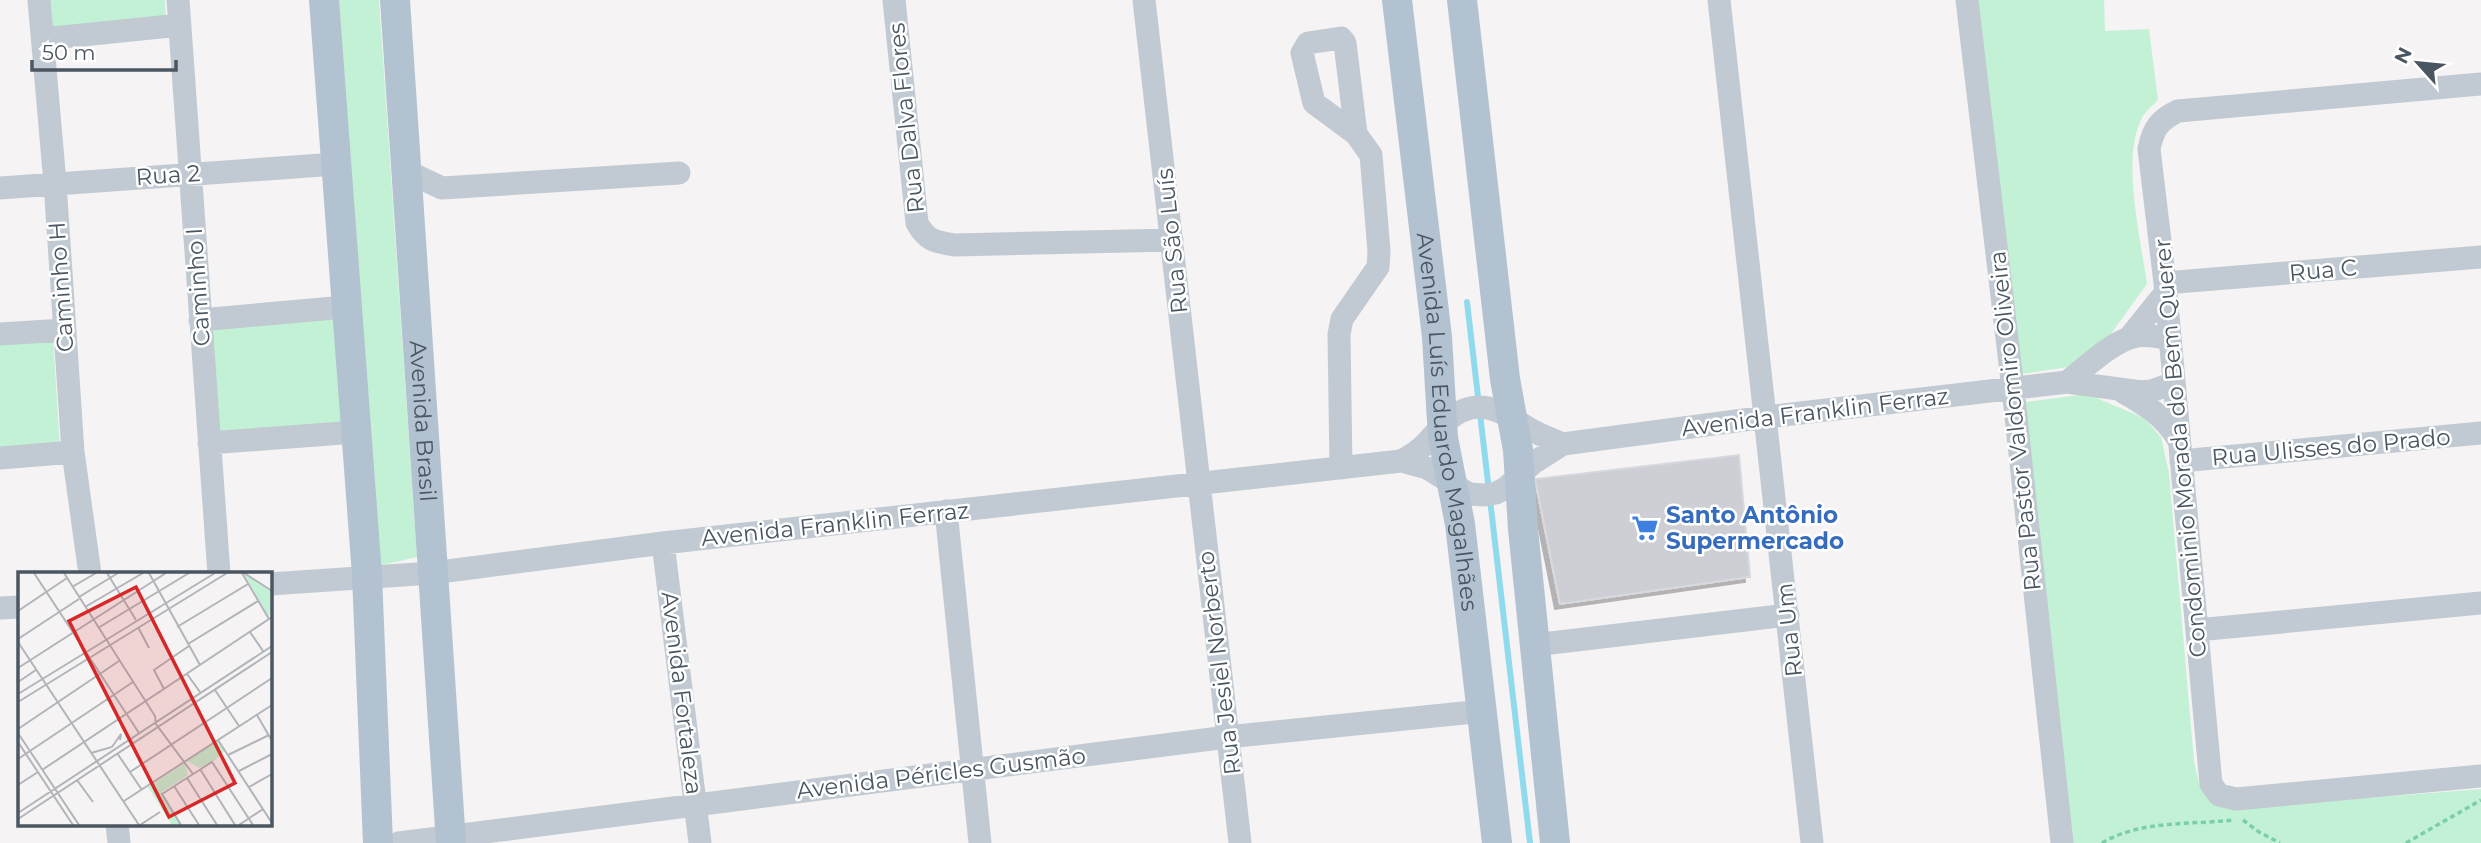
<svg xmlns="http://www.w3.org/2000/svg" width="2481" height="843" font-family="Montserrat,sans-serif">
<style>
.green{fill:#c3f1d5}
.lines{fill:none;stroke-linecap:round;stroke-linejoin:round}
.stream{stroke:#90daee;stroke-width:6}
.building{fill:#cdcfd5;stroke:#d7d9de;stroke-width:2;filter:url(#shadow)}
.path{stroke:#7ad0a6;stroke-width:3.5;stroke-dasharray:5 3.5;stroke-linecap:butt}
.minor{stroke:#c1cad2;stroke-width:23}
.major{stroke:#b3c2d1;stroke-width:30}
.labels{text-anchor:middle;stroke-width:5;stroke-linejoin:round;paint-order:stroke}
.street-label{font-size:23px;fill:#4a5661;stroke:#fff}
.shop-label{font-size:23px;font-weight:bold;fill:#366cbe;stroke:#fff;text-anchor:start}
.inset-road{fill:none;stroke:#b1b4b9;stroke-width:2}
.view{fill:#d62828;fill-opacity:0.15;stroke:#d62828;stroke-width:3.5}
.inset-edge{fill:none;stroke:#4a5661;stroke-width:3.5}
</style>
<defs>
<filter id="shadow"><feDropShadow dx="-5" dy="5" stdDeviation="0" flood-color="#0004"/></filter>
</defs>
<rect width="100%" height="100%" fill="#f5f3f3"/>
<path class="green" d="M44,0h121l1,21 -120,9z
M335,0h44l38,557 -39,9z
M1970,0h134l1,31 44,-2 9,71c-5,5 -11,10 -15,16 -23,39 -2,124 4,168l-37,51 -42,32 -52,8z
M334,316l9,109 -128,12 -10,-109z
M53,338l7,111 -60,5v-113z
M2087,394l57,24 17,19 8,36 25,288c7,35 11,42 47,47l240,-19v54h-410l-53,-440z"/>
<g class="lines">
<path class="stream" d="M1467,302l63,541"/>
</g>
<path class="building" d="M1739,455l11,122 -190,27 -25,-125z"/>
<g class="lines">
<path class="path" d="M2243,820l16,12 21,11
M2102,843c38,-23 88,-18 131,-23
M2406,843l75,-43"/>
<path class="minor" d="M39,0l16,183 18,269 17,122
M178,0l41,574
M894,0l23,223c10,18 18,19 38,22l217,-5
M1144,0l96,843
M1719,0l93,843
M1967,0l46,389 49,454
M43,39l137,-14
M2481,84l-303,27c-19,9 -25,18 -29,38l16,134 46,501 8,11 17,4 245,-23
M406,171l36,17 237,-15
M0,188l336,-24
M2165,283l316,-26
M200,320l145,-13
M0,334l64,-4
M2129,338l37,-46
M2067,382c18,-14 48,-43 70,-46 11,-2 22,1 33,3
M2123,392c23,13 41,24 55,47
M209,443l147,-11
M0,458l73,-6
M1401,461c25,-13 26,-21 44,-38 30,-29 55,-13 83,5 11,7 23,11 35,16
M2181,461l300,-28
M1341,468l-2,-134 3,-15 36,-52 1,-16 -8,-96 -15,-21 -42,-31 -12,-50 6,-10 33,-5 4,5 11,91
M946,511l34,332
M663,543l37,300
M270,584l162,-11 231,-30 738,-82 26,7 42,26 15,1 12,-2 10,-5 27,-25 30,-19 203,-27 301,-35 74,10 10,-1 23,-8
M0,608l19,-1
M2197,630l284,-27
M1534,645l254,-30
M117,824l2,19
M399,843l828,-106 256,-26"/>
<g class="major">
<path d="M324,0l43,575 11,268"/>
<path id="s1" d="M395,0l56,843"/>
<path id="s2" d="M1397,0l40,337 6,101 17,86 37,319"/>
<path d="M1462,0l43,379 13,71 5,79 32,314"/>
</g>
</g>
<defs>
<g id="supermarket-bare" transform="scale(2.1)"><path d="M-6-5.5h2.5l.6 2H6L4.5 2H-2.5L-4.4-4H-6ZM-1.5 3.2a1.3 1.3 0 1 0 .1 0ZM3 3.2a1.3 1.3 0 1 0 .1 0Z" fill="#3f7fe0" stroke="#fff" stroke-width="2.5" paint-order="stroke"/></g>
</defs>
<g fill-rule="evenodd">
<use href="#supermarket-bare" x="1645" y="528"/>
</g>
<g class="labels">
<g class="street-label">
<text transform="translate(906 118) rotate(-96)" y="8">Rua Dalva Flores</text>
<text transform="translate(168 175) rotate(-4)" y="8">Rua 2</text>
<text transform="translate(1172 241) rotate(-96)" y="8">Rua São Luís</text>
<text transform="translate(2323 270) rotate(-5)" y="8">Rua C</text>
<text transform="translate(61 287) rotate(-94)" y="8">Caminho H</text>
<text transform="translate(198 287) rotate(-94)" y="8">Caminho I</text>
<text transform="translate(1815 412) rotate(-7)" y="8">Avenida Franklin Ferraz</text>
<text dy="8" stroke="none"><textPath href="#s2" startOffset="425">Avenida Luís Eduardo Magalhães</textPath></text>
<text transform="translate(2015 421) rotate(-96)" y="8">Rua Pastor Valdomiro Oliveira</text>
<text dy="8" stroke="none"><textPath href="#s1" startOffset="422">Avenida Brasil</textPath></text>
<text transform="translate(2331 447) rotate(-5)" y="8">Rua Ulisses do Prado</text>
<text transform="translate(2180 448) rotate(-95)" y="8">Condominio Morada do Bem Querer</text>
<text transform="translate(835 524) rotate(-6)" y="8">Avenida Franklin Ferraz</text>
<text transform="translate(1789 630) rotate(-96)" y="8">Rua Um</text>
<text transform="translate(1219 663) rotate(-97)" y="8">Rua Jesiel Norberto</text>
<text transform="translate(682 693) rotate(83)" y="8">Avenida Fortaleza</text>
<text transform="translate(941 773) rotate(-7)" y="8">Avenida Péricles Gusmão</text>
</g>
<g class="shop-label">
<text x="1666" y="523">Santo Antônio<tspan x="1666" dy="26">Supermercado</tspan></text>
</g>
</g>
<g transform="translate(18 572)">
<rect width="254" height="254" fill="#f5f3f3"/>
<path d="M226,2l28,18 -3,25zM200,168l7,11 -11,10 -15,7 -12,-7zM167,191l3,12 -26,17 18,33h-8l-24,-38z" fill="#c3f1d5"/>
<path class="inset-road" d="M16,1l105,160M46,1l91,143 1,8 37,50M89,1l29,47M131,1l51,92M224,1l27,46M226,1l28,18M54,15l24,-14M61,25l39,-24M67,35l58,-34M0,39l49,-33M120,55l11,21M159,55l71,-43M80,56l91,-55M232,60l13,19M0,67l61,-40M0,70l121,183M170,72l70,-43M0,96l148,-95M169,102l13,18M0,110l18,-12M146,117l-10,-19 35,-24M197,118l24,36M0,122l197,-121M0,130l209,-129M239,143l15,26M0,157l101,-68M0,161l61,92M200,168l54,83M0,170l55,83M73,181l21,-6 9,-13 -1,6M99,181l25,37M210,183l41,-20M0,187l115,-77M182,197l35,56M24,198l230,-153M221,199l33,-17M112,200l142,-94M169,206l30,47M59,208l16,22M0,213l20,-13M156,214l25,39M231,215l23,-13M106,229l148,-96M0,241l254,-167M0,247l254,-167M122,253l20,-13M163,253l-19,-31 50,-32 41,63M221,253l24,-16"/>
<path class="view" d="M118,15l99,196 -66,34 -100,-196z"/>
<rect width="254" height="254" class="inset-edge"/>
</g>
<g transform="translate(2418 63) rotate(297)" stroke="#ffffff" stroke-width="5" paint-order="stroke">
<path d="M0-5L12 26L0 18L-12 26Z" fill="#4a5661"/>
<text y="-10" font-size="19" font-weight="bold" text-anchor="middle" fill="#4a5661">N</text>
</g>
<path d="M32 60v10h144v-10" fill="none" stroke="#4a5661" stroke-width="3.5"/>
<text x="42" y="60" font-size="21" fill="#4a5661" stroke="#ffffff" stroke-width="5" paint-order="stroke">50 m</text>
</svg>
